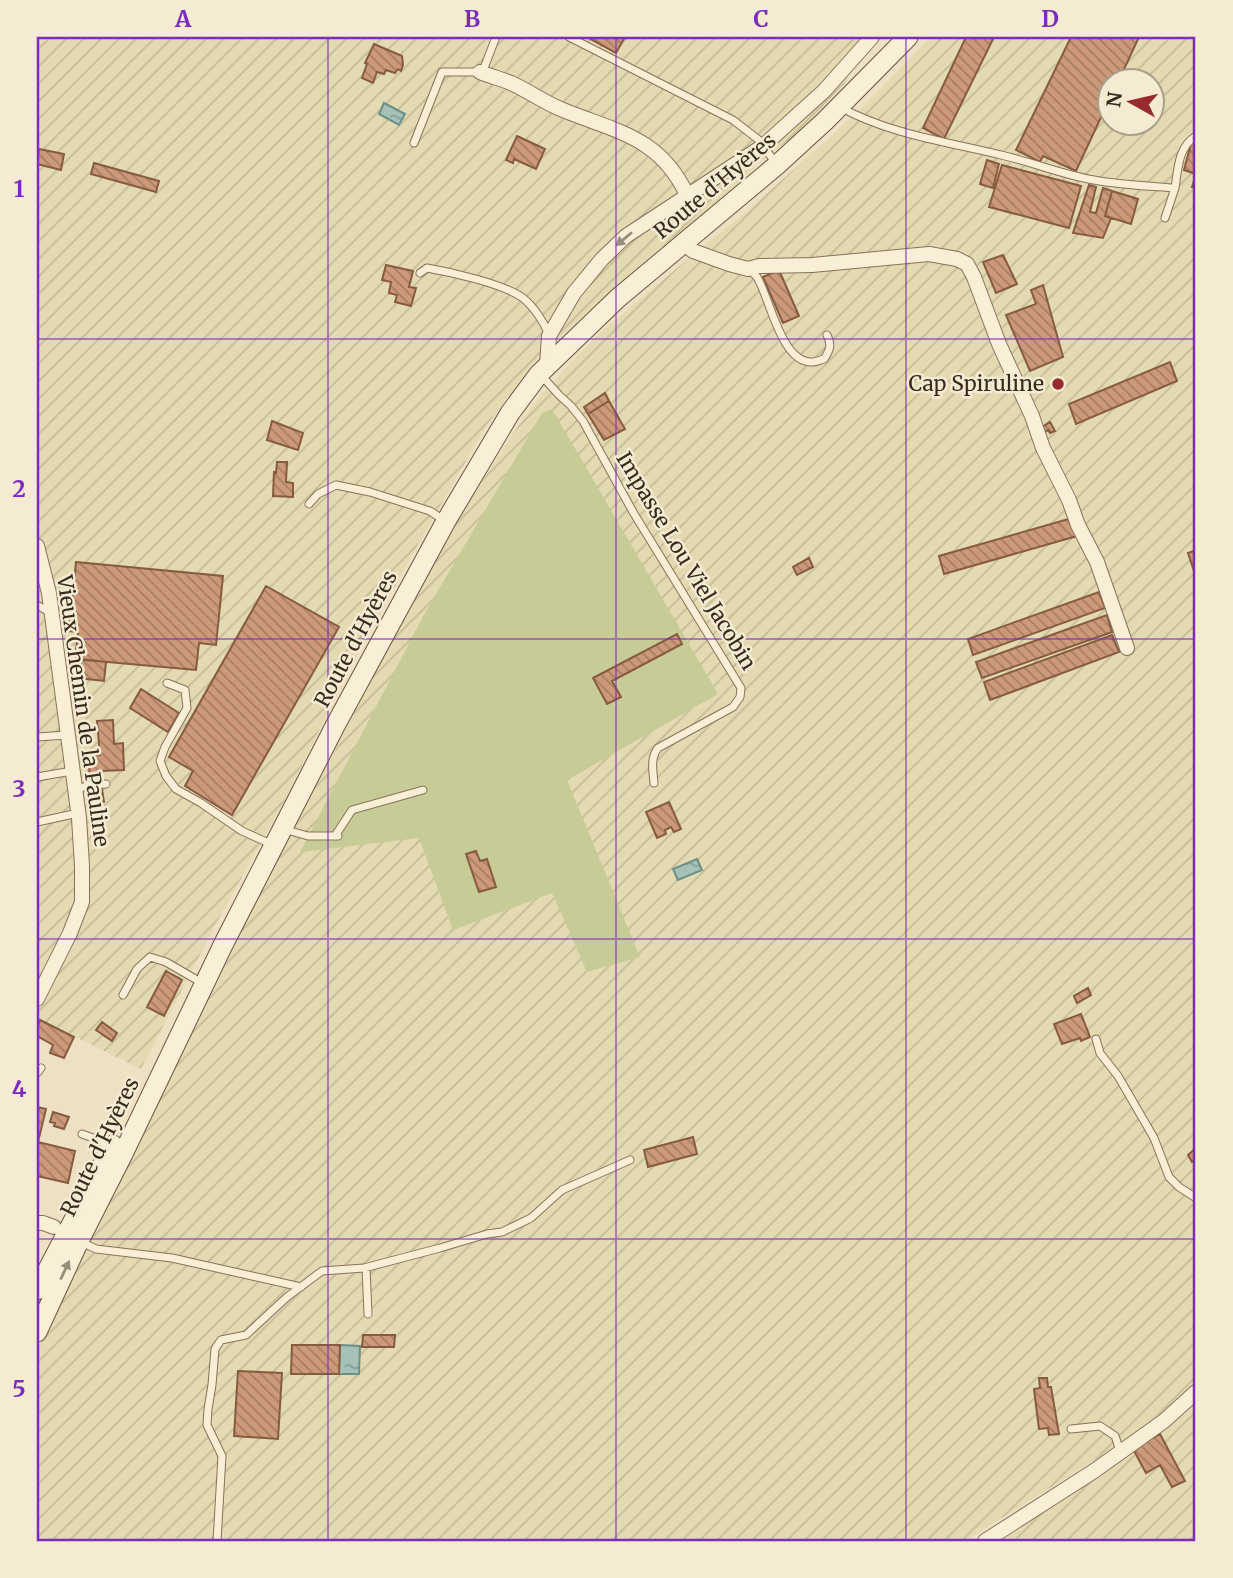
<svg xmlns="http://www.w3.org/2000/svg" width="1233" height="1578" font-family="Merriweather,serif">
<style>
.farmland{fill:url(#farmland-furrows);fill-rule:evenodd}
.garden{fill:#c7cc97}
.water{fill:url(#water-ripples);stroke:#6c8f86;stroke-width:2}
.building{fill:url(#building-back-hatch);stroke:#875b40;stroke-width:2}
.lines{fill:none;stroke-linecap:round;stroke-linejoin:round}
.service-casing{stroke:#88715a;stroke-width:9}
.minor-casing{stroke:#88715a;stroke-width:16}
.secondary-casing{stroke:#6a533d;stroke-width:21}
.service{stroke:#f9eed6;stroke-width:7}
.minor{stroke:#f9eed6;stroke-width:14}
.secondary{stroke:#f9eed6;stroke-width:19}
.oneway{fill:#988c7a}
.grid{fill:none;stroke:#7b2cbf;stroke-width:2;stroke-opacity:0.55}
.poi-dot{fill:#972a2d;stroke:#f5ebd3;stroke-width:2.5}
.labels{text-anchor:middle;stroke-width:5;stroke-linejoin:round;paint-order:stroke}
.street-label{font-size:21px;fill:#382a1e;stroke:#f5ebd3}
.poi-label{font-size:21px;fill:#382a1e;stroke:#f5ebd3;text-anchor:end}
.neatline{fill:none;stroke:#7b2cbf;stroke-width:2.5}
.grid-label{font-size:23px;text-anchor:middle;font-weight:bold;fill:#7b2cbf}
</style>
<defs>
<pattern id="farmland-furrows" width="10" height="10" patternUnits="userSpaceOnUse" patternTransform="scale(1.75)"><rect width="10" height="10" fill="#e3dab1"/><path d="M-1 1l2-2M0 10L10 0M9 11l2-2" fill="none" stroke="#c4bb98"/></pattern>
<pattern id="water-ripples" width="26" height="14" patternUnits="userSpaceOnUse" patternTransform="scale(1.75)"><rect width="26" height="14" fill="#a5c1b8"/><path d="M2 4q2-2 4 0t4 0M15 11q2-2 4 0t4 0" fill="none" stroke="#879d95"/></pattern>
<pattern id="building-back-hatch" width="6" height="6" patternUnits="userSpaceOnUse" patternTransform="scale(1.75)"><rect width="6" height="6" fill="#cc9a79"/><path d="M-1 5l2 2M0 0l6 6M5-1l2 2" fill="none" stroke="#a77e63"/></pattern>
</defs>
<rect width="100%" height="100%" fill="#eee0c3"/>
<path class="farmland" d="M37,37h828l-20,46 -46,49 -45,34v2l-38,36 -62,49 -115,103 -52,69 -67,116 -72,131 -60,122 -72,130 -75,145 -104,-51z
M931,37h265v1347l-68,55 -163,102h-928v-190l78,-166 79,-156 69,-141 130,-249 70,-128 53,-82 25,-34 33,-36 28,-28 106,-89 31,-24 89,-79 41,-38zM1110,80h42v42h-42z
M1196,1403v138h-202l108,-67 64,-45z"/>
<path class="garden" d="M552,409l166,285 -151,86 73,177 -53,15 -35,-79 -99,37 -34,-92 -119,14 125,-239 117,-200z"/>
<path class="water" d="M384,103l21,11 -6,11 -20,-11z
M697,859l5,11 -24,10 -5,-11z
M340,1345l20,1 -1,28h-20z"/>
<path class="building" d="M587,37h38l-9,16z
M966,37h28l-50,102 -21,-11z
M1071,37h68l-20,43h-9v18l-34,73 -33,-15 -3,6 -24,-12z
M374,44l28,12 1,9 -2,6 -3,-2 -3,4 -9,-3 -2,4 -7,-2 -4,11 -11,-5 5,-14 -2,-1z
M517,136l28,13 -9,20 -22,-10 -1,4 -7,-3z
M1192,140l4,1v47l-4,-1 4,-13 -12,-4z
M39,149l25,5 -3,16 -24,-6z
M987,160l12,4 -6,24 -13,-4z
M94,163l65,18 -3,11 -65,-18z
M1002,165l79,21 -12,42 -80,-21z
M1089,185l7,2 -6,25 6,1 7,-25 9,3 -7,25 6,2 -8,20 -30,-5z
M1112,191l26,8 -7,25 -26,-8z
M1003,255l14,29 -21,9 -13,-31z
M386,265l27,6 -4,16 7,1 -5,18 -16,-4 2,-7 -8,-2 2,-11 -9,-2z
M779,270l20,46 -16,7 -20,-46z
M1043,285l20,72 -33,14 -24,-56 30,-11 -5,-14z
M1170,362l7,19 -101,43 -7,-20z
M605,393l4,8 -21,13 -4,-7z
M609,401l16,28 -21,11 -16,-26z
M272,421l31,12 -5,17 -31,-10z
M1050,422l5,9 -5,2 -2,-3 -3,2 -3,-5z
M277,462h10l-1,20 7,1v14l-20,-1 1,-24 2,1z
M1072,518l5,18 -133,38 -5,-18z
M1196,550v27l-8,-24z
M809,558l4,9 -16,8 -4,-8z
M76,562l147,14 -7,69 -17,-2 -3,27 -121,-11 3,-27 -9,-1z
M266,586l73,41 -107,188 -47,-29 8,-15 -24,-14z
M1099,592l6,16 -132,47 -5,-16z
M1107,615l5,17 -130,46 -6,-16z
M677,634l5,10 -70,37 9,16 -14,7 -14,-26z
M1112,635l7,17 -129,48 -6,-18z
M80,659l26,3 -2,19 -26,-3z
M141,689l38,24 -11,19 -38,-24z
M113,720l1,24 9,-1 1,27 -24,1v6h-10l-2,-21 12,-1 -3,-34z
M102,789l2,13 -10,2 -2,-13z
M669,802l12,27 -7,3 -3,-5 -6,3 1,4 -9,4 -11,-26z
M476,851l4,10 7,-2 9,28 -17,5 -13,-38z
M166,971l16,9 -18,36 -17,-9z
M1088,988l3,7 -14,8 -3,-7z
M1081,1014l9,23 -9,4 -1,-3 -18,6 -8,-20z
M40,1020l34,17 -10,21 -14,-5 3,-8 -16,-9v-8z
M102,1022l15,11 -5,8 -16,-11z
M37,1107l9,2 -8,33 37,9 -7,32 -31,-7z
M53,1112l16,5 -5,12 -10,-3 1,-3 -5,-1z
M693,1137l4,17 -49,13 -4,-17z
M1196,1148v11l-4,3 -4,-7z
M363,1335h32l-1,12h-32z
M292,1345h48l-1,29h-48z
M238,1371l44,2 -4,66 -44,-3z
M1039,1378h8l1,9h3l8,47 -10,1 -1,-7 -9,1 -5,-40 6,-1z
M1160,1434l25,47 -13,6 -12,-22 -14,8 -13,-24z"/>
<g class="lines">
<g class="service-casing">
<path id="service" d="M569,37l164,83 26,20 18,25
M840,107c51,28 109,35 165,49 30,7 59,19 89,24 27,5 54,6 81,8 3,-19 3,-41 21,-52
M414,143l28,-71h38l4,-4 12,-31
M1165,218l10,-30
M749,269c2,2 6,6 8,8 13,21 24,87 56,85 3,0 7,-2 11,-3 6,-9 8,-14 3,-24
M420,273l7,-5c24,4 77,16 96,30 11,9 21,24 26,37
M540,374l19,21 12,11 12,15 50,91 108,176 -1,9 -7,10 -75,41c-8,10 -5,23 -4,35
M309,504l9,-10 18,-9 34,7 60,19 15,10
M37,605l14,8
M167,683l18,7 2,18 -22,39 -5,14 6,15 10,13 25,14 41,28 31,14
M37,737l30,-2
M37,777l35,-6
M75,790l14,-5 17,-1
M37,822l41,-9
M283,829l25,7h30
M335,836l17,-26 71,-20
M123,995l14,-26 13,-12 16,5 38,22
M1096,1039l4,14 18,23 36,62 15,39 10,10 17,11
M37,1073l4,-5
M82,1134l14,5 14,8
M79,1241l17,8 76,9 129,29
M366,1268l2,46
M1071,1429l29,-3 15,10 5,15
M217,1541l5,-85 -15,-31 1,-16 4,-24 3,-36 6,-9 25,-5 41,-38 35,-26 42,-3 76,-20 47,-14 15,-2 29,-14 31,-28 68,-30"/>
</g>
<g class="minor-casing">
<path id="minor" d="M480,72c10,4 21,7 31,11 18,8 34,20 52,27 54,22 97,27 124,85
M684,243l9,8 36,13 19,5 11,-3 53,-1 117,-11 28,5 10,5 7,13 25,67 33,72 11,32 26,52 9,25 19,37 30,86
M547,365l2,-29 25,-43 28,-34 24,-23 137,-90 61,-55 48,-54
M37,546l12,47 30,225 3,48v36l-12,31 -33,66
M37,1223h6l11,4
M985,1541l109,-70 70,-50 32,-29"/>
</g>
<g class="secondary-casing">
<path id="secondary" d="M37,1290l76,-145
M37,1332l42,-91 44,-87 100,-209 112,-219 111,-205 64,-108 29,-39 79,-76 159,-133 48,-44 83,-84"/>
</g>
<use href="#service" class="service"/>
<use href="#minor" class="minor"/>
<use href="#secondary" class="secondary"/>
</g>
<defs><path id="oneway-solid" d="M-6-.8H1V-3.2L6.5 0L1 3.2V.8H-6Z" transform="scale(1.75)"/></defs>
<g class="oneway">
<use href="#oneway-solid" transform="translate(624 239) rotate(140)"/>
<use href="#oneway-solid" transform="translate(65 1270) rotate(-65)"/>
</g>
<path class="grid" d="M328,37v1504M616,37v1504M906,37v1504M37,339h1159M37,639h1159M37,939h1159M37,1239h1159"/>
<circle class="poi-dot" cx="1058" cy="384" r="7"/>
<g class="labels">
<g class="street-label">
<text transform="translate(715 186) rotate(-40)" y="7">Route d'Hyères</text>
<text transform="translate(686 561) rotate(59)" y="7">Impasse Lou Viel Jacobin</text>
<text transform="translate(356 639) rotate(-62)" y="7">Route d'Hyères</text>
<text transform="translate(83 711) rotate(82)" y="7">Vieux Chemin de la Pauline</text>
<text transform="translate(100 1147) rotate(-64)" y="7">Route d'Hyères</text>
</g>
<g class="poi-label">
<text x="1044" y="391">Cap Spiruline</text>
</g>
</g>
<rect width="1233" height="1578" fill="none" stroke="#f5ebd3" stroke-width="77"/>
<g transform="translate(1131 102) rotate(278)"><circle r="33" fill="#f5ebd3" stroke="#a99e8b" stroke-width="2"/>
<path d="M0-5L12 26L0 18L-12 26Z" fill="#972a2d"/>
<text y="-10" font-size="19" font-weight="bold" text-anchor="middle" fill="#382a1e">N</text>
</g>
<rect x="38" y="38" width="1156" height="1502" class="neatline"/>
<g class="grid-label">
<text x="183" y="27">A</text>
<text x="472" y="27">B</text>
<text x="761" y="27">C</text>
<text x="1050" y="27">D</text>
<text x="19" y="197">1</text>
<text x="19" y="497">2</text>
<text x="19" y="797">3</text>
<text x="19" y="1097">4</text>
<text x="19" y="1397">5</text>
</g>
</svg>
